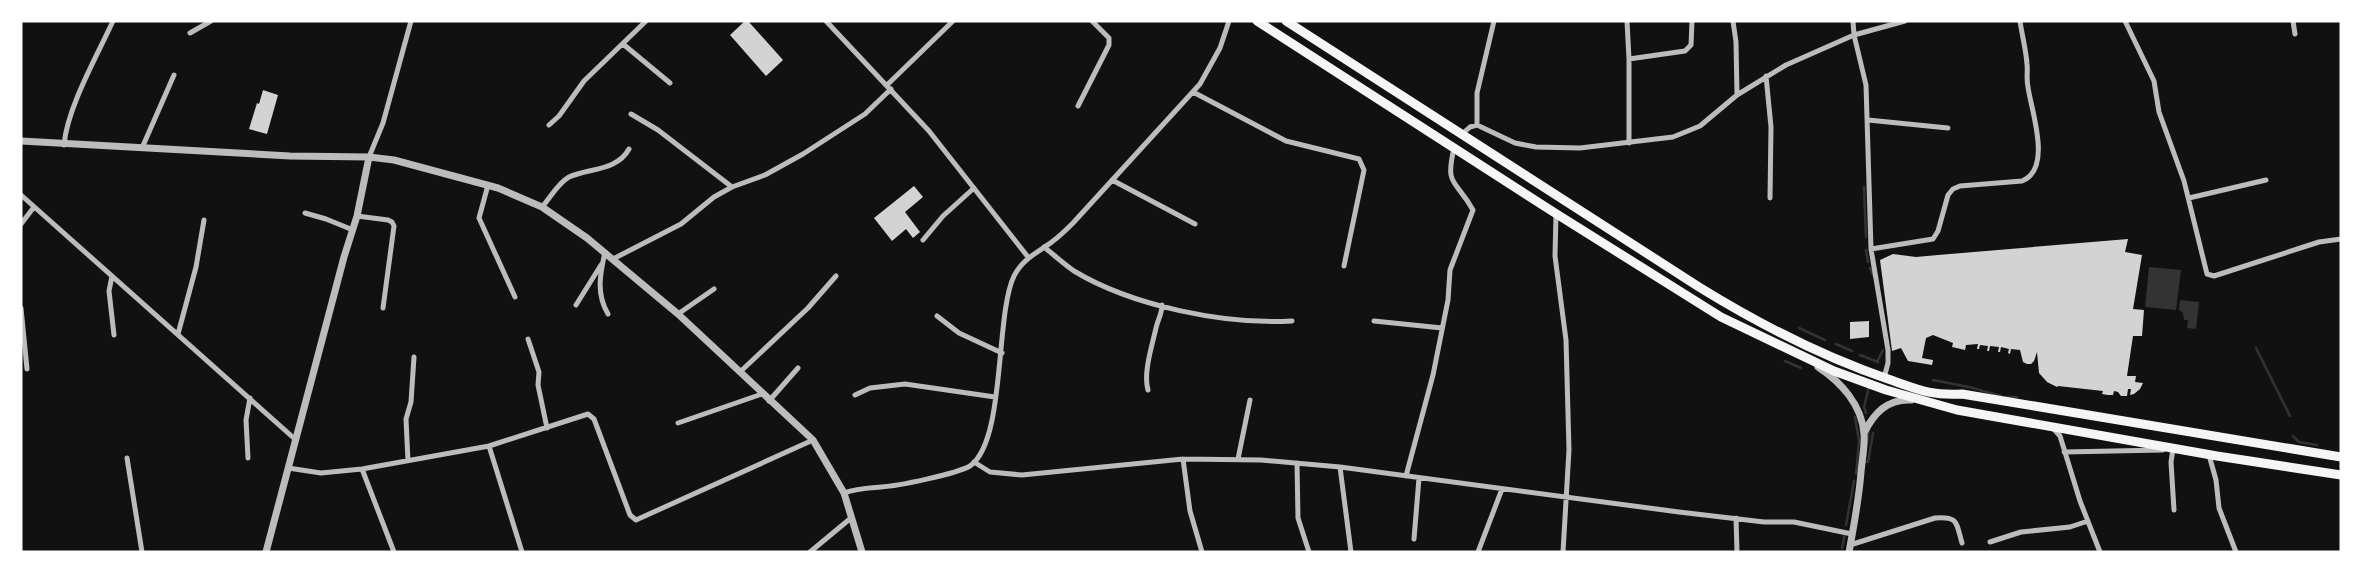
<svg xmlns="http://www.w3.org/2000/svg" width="2362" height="573" font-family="'PT Sans',sans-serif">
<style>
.water{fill:#333}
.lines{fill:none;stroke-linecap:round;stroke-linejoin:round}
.stream{stroke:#333;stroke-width:2.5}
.building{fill:#d3d3d3}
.minor{stroke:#bcbcbc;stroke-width:5}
.tertiary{stroke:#bcbcbc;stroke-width:7}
.primary{stroke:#f5f5f5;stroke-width:9}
</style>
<rect width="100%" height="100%" fill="#111"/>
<path class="water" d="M2149,267l32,3 -5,40 -31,-3z
M2180,300l19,2 -3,27 -9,-1 1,-8h-4l-1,-7 -4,-3z"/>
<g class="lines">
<path class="stream" d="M1864,187l2,50
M1866,250l2,12
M1870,268l4,9
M1799,328l26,12
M1836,344l16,7
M2256,348l34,68
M1860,355l18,7
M1785,361l16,7
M1877,362l6,-12
M1933,380l36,7 32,9
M2006,397h11
M1866,413l-2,-6 5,-20
M1855,417l4,24 -3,33
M2293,436l6,6 18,3
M1867,444l2,-14
M1865,462h3l5,-29
M1846,525l8,-44
M1842,548l3,-15"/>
</g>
<path class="building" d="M745,21h3l35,39 -17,16 -36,-41z
M263,90l15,5 -11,39 -18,-5 8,-26 2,1z
M914,186l9,11 -18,15 15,20 -7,6 -7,-9 -14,12 -18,-23z
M2128,239l-3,13 17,3 -9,54 11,1 -2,26h-9l-6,40h9l-1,6 8,1 -3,6 -6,5 -4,1 1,-6h-3l-1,7h-6l-3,-4 -4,-1 -1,4h-5l-6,-1 1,-3 -45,-5 -1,1 -10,-5 -8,-9 -2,-21 -3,9 -3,3h-4l-4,-2 -3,-12 -9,-1 -1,5 -2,-1 1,-4 -8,-2 -1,5h-2l1,-5 -9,-1 -1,5h-2l1,-5 -8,-1 -1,4h-2l1,-5 -12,1 -1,5 -13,-3 1,-4 -20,-8 -7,3 -4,20 11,2 -1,5 -24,-4 -7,-13 -9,3 -12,-91 13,-6 23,3 22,-2z
M1869,321v16l-19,2v-17z"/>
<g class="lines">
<path class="minor" d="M826,21l103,110 99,126
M1627,21l2,38v84
M1733,21l3,21 1,53
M1853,21l1,14 12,50 5,164 17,101v13l-4,15
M2125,21l29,60 5,31 25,69 23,93 7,2 105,-34 22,-3
M2293,21l2,13
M190,33l21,-12
M623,44l47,39
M1629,59l56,-8 6,-6 1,-24
M1766,76l5,51 -1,71
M887,85l66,-64
M1193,92l93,49 73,18 5,11 -20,96
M1078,106l31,-61v-7l-17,-17
M631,114l27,16 74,57
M1868,120l80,8
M549,125l10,-9 25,-35 62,-60
M1477,125v-32l17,-72
M1461,135l9,-8 7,-2 38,18 21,4 44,1 93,-11 27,-11 37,-31 49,-30 68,-30 51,-14
M64,145c3,-37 33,-89 49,-124
M142,148l32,-73
M369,157l14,-34 28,-102
M1112,180l83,44
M488,185l-9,33 36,79
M21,195l275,245
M2189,198l77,-18
M542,207c8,-9 16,-24 27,-30 20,-9 48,-6 60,-28
M305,213l21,6 27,11
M1556,214l-1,42 11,84 3,110 -6,102
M357,216l31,4 4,2 2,4 -11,82
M21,224l13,-17
M923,240l20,-24 31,-28
M1044,247c10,8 20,17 30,24 58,35 151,54 218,50
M1871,249l62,-10 5,-8 10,-36 5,-6 7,-3 62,-5c31,-12 9,-71 6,-94 -2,-8 0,-16 -1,-23 -1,-14 -5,-29 -7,-43
M605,252c-5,22 -9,42 3,62
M613,259l68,-35 33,-27 18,-10 33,-12 38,-21 62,-40 26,-25
M112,276l-3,15 5,44
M576,305l25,-40
M21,308l6,61
M678,314l36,-25
M937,316l22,17 43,20
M1374,321l68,7
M178,334l18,-67 8,-47
M528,339l11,33 -1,13 9,43
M740,372l68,-64 28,-32
M1148,390c-5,-17 4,-44 8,-62 2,-9 6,-14 6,-23
M855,395l15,-7 35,-4 90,13
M769,401l29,-33
M678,423l84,-29
M2053,428l7,8 20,65 20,51
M489,446l33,106
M2173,449l-2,13 3,48
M2064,452l99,-2
M2209,455l7,25 3,28 17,44
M127,458l15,94
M248,458l-2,-38 4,-22
M1183,459l7,52 12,41
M1238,459l12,-59
M408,461l-2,-42 5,-17 3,-45
M974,462l16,10 32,3 161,-16 78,1 79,7 339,45 85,10h30l58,12
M1297,463l1,55 11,34
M1340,467l11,85
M288,468l33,5 41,-4 127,-23 99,-32 6,5 36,96 6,5 177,-80
M362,469l32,83
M1406,476l27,-101 15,-75 2,-30 23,-60c-18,-32 -28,-23 -19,-62
M844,493c13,-5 24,-5 37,-6 17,-1 75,-13 89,-21 36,-25 25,-151 44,-190 9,-18 25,-24 39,-35 7,-5 14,-12 20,-18l127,-139 20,-36 9,-27
M1736,518l1,34
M1414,539l5,-61
M1990,542l31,-10 49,-5 18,-6
M1850,545l85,-27c24,-2 21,5 27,25
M810,552l41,-34
M1478,552l24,-63"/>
<path class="tertiary" d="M21,141l269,15 79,1 25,3 104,28 44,19 45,31 91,76 135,126 31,53 18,59
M1818,367c23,15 44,38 46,67 1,12 -2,26 -3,38 -2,27 -7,53 -12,80
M1864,433c10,-20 23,-34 47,-33
M266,552l78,-295 13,-41 12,-59"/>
<path class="primary" d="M1257,21l298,192 166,104 113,54 52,19 71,20 260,46 124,19
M1286,21l413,266c60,37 122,69 189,92 29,10 42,17 74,15l379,63"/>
</g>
<rect width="2362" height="573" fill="none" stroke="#ffffff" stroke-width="45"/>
</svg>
